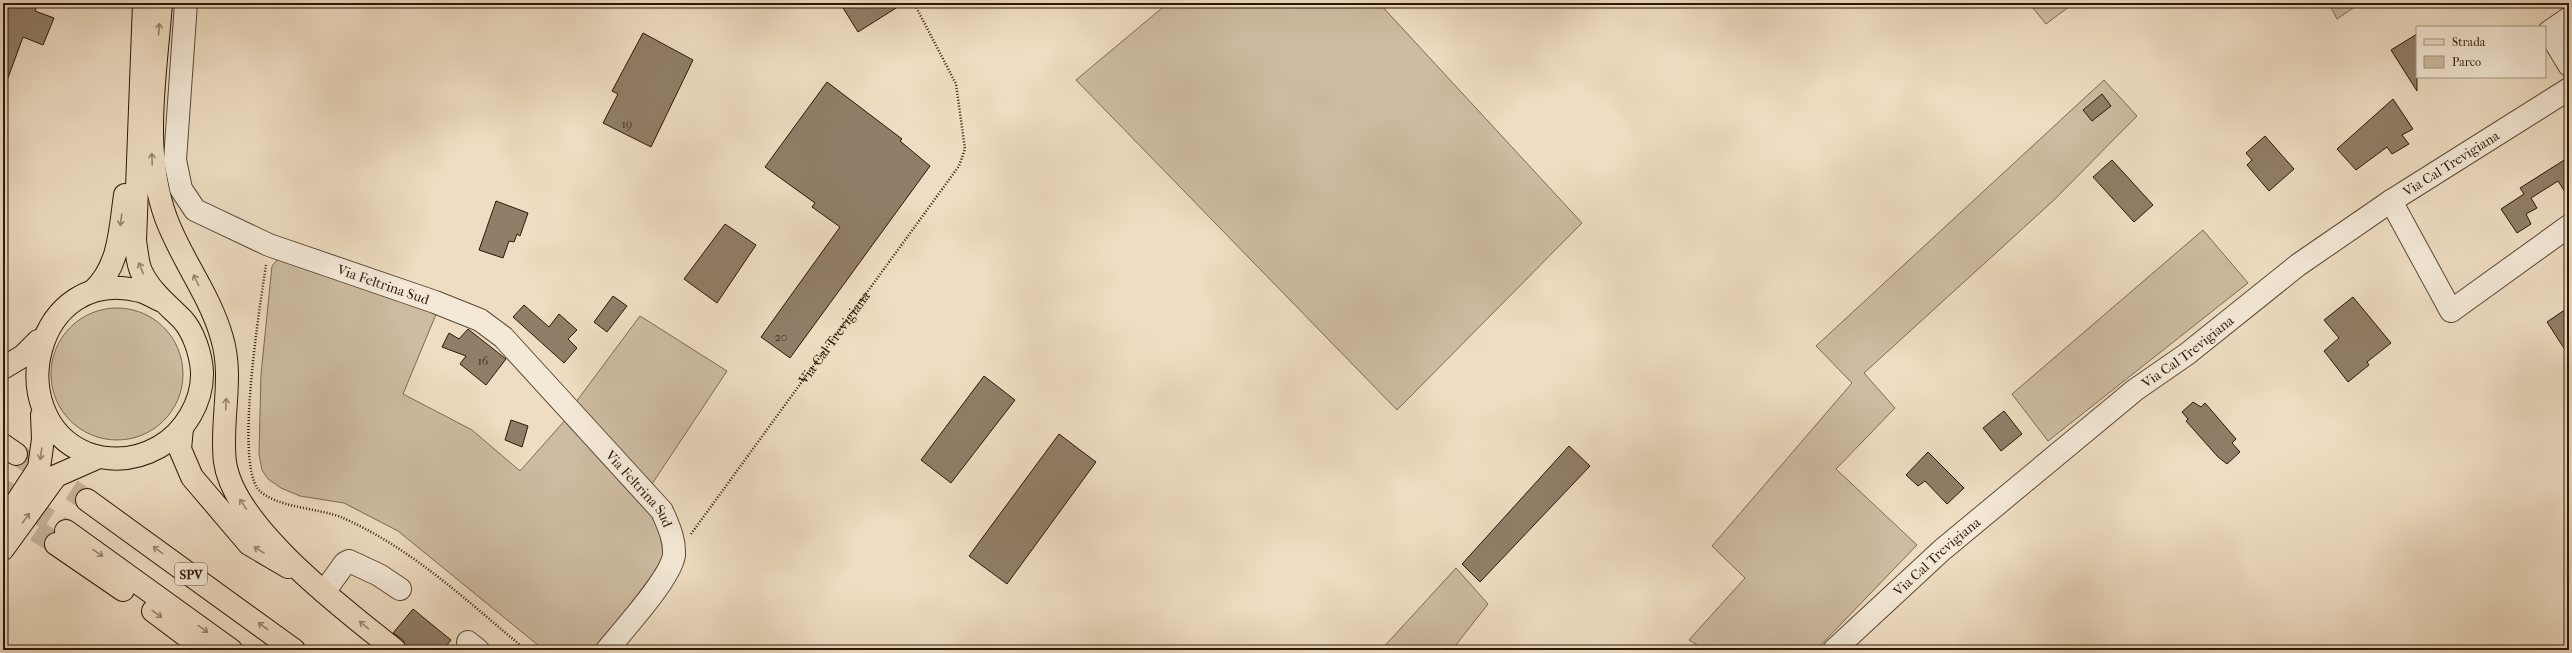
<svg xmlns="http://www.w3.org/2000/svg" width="2572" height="653" font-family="'IM FELL French Canon',serif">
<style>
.green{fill:#cdbca2;stroke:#7c6a54}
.building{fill:#907e68;stroke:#2b1806}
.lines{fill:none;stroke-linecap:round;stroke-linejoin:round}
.highway-tunnel{stroke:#c7b69c;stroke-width:22;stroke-dasharray:22 11;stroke-linecap:butt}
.minor-casing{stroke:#5c4935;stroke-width:24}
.major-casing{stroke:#2b1806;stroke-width:24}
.highway-casing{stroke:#2b1806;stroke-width:24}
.path{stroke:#2b1806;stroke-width:2.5;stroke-dasharray:1 2;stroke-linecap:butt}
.minor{stroke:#f4e9d7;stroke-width:22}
.major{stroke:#eeddc2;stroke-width:22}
.highway{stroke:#eeddc2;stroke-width:22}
.oneway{stroke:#96846d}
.labels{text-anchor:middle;stroke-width:3;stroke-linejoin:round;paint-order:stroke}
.number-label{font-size:12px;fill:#44321e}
.shield{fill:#f4e9d7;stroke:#675745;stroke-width:1}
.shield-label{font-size:13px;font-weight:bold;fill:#2b1806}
.street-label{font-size:14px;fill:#2b1806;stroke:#f4e9d7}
</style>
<rect width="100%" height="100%" fill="#eeddc2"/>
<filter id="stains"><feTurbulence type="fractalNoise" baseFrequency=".005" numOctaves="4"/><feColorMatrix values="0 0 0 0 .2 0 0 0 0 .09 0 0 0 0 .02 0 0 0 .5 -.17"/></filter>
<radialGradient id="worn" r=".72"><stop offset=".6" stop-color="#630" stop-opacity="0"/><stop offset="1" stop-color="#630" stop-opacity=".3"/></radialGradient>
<path class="green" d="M1168,3h211l203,220 -185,187 -321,-330z
M2029,3h45l-28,21z
M2329,3h31l-23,16z
M2104,80l33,36 -84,85 -189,172 31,35 -59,61 81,76 -101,105h-111l-16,-10 56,-62 -33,-32 140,-163 -36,-37z
M2203,230l45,53 -200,158 -36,-47z
M284,259l153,53 -34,82 69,36 48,41 47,-53 90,103 8,27 -5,17 -59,85h-57l-146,-119 -54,-28 -44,-7 -19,-8 -13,-9 -6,-9 -3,-16 2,-80 11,-108 5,-6z
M51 374a66 66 0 1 1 132 0a66 66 0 1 1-132 0Z
M640,316l87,55 -77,116 -74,-85z
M1456,568l32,36 -36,46h-71z"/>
<path class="building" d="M3,3h35l-3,8 19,7 -11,27 -20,-8 -18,49z
M840,3h64l-46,29z
M643,33l50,27 -42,87 -48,-24 15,-29 -6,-3z
M2417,34v57l-26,-41z
M827,82l75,57 -2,2 30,25 -140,192 -29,-21 79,-110 -28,-20 3,-4 -50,-36z
M2102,94l9,12 -19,15 -9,-11z
M2393,99l20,30 -11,6 7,9 -17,10 -5,-7 -31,23 -19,-21z
M2265,136l29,33 -25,22 -22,-26 5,-5 -6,-7z
M2569,157v41l-11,-17 -27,17 6,10 -11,6 5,10 -14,9 -16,-24 23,-15 -4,-6z
M2112,160l41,45 -19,17 -41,-45z
M496,201l32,12 -8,23 -3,-2 -3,8 -5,-1 -6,17 -24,-8z
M725,224l31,21 -39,58 -33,-24z
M613,296l14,10 -20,26 -13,-10z
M2353,297l38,46 -24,19 2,3 -21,17 -24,-31 15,-13 -15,-18z
M524,305l25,22 10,-13 18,16 -9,9 9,9 -13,15 -51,-46z
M2569,307v49l-22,-34z
M468,329l38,30 -20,26 -26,-21 6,-8 -24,-9 7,-14 10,6z
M984,376l31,24 -64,83 -30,-23z
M2193,402l8,5 4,-4 31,36 -4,4 8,9 -13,12 -9,-7 -32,-36 2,-2 -6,-7z
M2004,411l18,23 -21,17 -18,-23z
M511,420l17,6 -6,21 -17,-7z
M1059,434l37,28 -89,122 -38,-28z
M1569,446l21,20 -110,116 -18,-18z
M1928,452l36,36 -17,16 -22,-23 -7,5 -12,-11z
M413,609l38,31 -8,10h-36l-4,-10 -10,-7z"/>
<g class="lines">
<path class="highway-tunnel" d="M16,454l71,46
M3,490l63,41
M9,512l47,32"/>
<g class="minor-casing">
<g id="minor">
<path id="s2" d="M186,3l-11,157 6,29 14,21 74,35 166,57 45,18 23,17 159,174c6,14 13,28 12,44 -3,23 -51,75 -67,95"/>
<path d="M2569,18l-20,14 20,33"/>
<path d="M2391,201l60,110 118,-85"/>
<path d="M324,592l21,-29 4,-2 30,14 21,14"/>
<path d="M468,642l10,8"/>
<path id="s3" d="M1834,650l108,-100 193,-160 52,-36 111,-89 93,-64 178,-112"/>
</g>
</g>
<g class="major-casing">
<path id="major" d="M144,3l-9,238c2,10 2,21 6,30 9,20 26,33 41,48 12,13 19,36 20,53 1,30 -18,61 -43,75 -23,13 -48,15 -73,6 -86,-36 -51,-189 54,-162 7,2 15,7 22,10
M93,291c27,-25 27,-62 32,-96
M3,523l36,-55 4,-29 -1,-24
M3,549l53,-73 43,-19"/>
</g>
<g class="highway-casing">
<path id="highway" d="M161,3c-5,71 -20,146 5,215 15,41 44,77 56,120 12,40 -2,83 3,124 9,65 120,148 170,188
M3,368l20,-12 15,-15
M182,428l-2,21 12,28 57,67 39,23
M3,445l13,9
M87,500l207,150
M66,531l165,119
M56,544l67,46
M153,611l52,39"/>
</g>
<g class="path">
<path d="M266,265c-6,41 -31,194 -8,224 16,19 63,19 85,29 70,31 125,84 183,132"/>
<path id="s1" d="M691,534l268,-368 6,-17 -9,-65 -42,-81"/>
</g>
<use href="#minor" class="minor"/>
<use href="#major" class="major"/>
<use href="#highway" class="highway"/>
</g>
<defs><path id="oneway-shaft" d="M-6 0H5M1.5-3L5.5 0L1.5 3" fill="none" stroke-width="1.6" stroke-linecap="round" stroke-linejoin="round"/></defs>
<g class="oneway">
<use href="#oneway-shaft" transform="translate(159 29) rotate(-86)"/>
<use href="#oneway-shaft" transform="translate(152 159) rotate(-93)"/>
<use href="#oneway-shaft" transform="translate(121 220) rotate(98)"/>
<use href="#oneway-shaft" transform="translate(141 268) rotate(-111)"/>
<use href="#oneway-shaft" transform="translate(196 280) rotate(-116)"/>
<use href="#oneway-shaft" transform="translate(226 404) rotate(-88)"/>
<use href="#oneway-shaft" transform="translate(41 454) rotate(98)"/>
<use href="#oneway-shaft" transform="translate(243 504) rotate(-124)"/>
<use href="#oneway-shaft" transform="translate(26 518) rotate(-54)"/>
<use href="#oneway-shaft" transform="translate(158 550) rotate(-144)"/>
<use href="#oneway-shaft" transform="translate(259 550) rotate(-148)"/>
<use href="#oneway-shaft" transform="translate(98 553) rotate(34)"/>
<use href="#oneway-shaft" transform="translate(157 614) rotate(36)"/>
<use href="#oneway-shaft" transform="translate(364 625) rotate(-141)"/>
<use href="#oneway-shaft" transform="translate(263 626) rotate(-143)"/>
<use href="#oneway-shaft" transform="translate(203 629) rotate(36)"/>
</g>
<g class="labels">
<g class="number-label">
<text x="627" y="128">19</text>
<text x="781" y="341">20</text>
<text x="483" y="365">16</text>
</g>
<rect class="shield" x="175" y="563" width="32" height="22" rx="3"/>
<g class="shield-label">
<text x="191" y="579">SPV</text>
</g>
<g class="street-label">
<text dy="5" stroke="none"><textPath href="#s3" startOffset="787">Via Cal Trevigiana</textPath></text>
<text dy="5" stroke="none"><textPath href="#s2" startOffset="415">Via Feltrina Sud</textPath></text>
<text dy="5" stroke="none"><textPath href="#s1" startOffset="243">Via Cal Trevigiana</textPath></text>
<text dy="5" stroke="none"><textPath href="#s3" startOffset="463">Via Cal Trevigiana</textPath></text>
<text dy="5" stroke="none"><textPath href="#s2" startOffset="751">Via Feltrina Sud</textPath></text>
<text dy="5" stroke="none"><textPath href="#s3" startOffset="139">Via Cal Trevigiana</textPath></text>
</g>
</g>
<rect width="2572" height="653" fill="none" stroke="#eeddc2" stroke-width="16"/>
<rect x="4" y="4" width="2564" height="645" fill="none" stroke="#2b1806" stroke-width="2"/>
<rect x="8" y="8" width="2556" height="637" fill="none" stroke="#2b1806"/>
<rect x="2416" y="26" width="130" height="52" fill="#f4e9d7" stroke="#a49583"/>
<rect x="2424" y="39" width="20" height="6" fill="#eeddc2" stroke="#a49583"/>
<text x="2452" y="46" font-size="12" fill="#2b1806">Strada</text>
<rect x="2424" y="56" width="20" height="12" fill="#cdbca2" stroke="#a49583"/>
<text x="2452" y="66" font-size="12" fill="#2b1806">Parco</text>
<rect width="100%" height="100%" filter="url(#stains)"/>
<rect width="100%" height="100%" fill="url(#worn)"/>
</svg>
